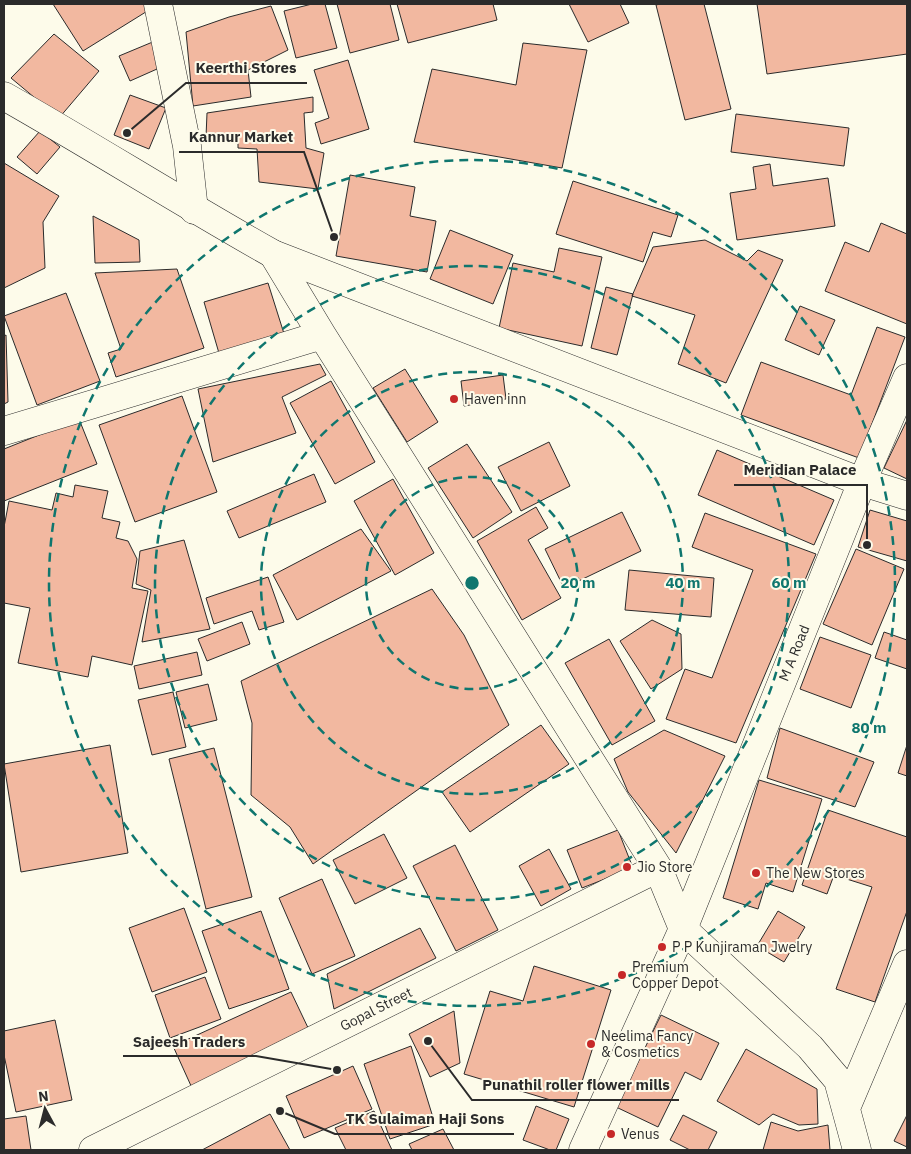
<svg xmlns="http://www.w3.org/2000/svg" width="911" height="1154" font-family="'IBM Plex Sans',sans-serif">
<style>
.building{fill:#f2b8a0;stroke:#2b2b2b}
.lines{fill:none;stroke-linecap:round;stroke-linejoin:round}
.minor-casing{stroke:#2b2b2b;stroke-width:29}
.tertiary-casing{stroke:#2b2b2b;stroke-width:29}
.secondary-casing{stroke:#2b2b2b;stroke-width:29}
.minor{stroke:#fdfbea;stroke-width:28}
.tertiary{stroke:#fdfbea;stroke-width:28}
.secondary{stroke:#fdfbea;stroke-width:28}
.ring{fill:none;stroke:#0f766e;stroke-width:2.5;stroke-dasharray:9 6}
.poi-dot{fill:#c62828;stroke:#fdfbea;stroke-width:2}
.labels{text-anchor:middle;stroke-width:4;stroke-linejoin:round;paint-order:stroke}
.poi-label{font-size:14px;fill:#2b2b2b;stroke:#fdfbea;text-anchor:start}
.street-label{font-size:14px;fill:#2b2b2b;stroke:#fdfbea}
.centre{fill:#0f766e;stroke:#fdfbea;stroke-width:2.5}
.ring-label{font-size:15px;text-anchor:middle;font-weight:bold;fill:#0f766e;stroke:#fdfbea;stroke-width:4;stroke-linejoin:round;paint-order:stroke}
.leader{fill:none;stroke:#2b2b2b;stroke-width:2}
.callout-dot{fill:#2b2b2b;stroke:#fdfbea;stroke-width:2}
.callout-label{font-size:15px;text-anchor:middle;font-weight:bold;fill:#2b2b2b;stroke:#fdfbea;stroke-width:4;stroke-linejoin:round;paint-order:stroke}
</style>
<rect width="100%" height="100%" fill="#fdfbea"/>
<path class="building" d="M53,4h92l4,6 -66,41z
M312,4h13l12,44 -41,10 -12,-47z
M337,4h53l9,36 -49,13z
M397,4h96l4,16 -89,23z
M569,4h51l9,19 -41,19z
M660,4h44l27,105 -46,11 -29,-115z
M757,4h150v50l-140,20z
M271,6l17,44 -40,20 3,27 -58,9 -7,-74 43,-15z
M54,34l45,37 -40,47 -48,-40z
M155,41l11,24 -36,16 -11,-25z
M523,43l64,7 -25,118 -148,-26 18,-73 84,16z
M348,60l21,69 -48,15 -6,-21 14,-5 -15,-48z
M130,95l36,13 -17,41 -35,-14z
M313,97v15l-9,1 2,35 18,5 -6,36 -59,-7 -2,-33 -19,-1v-14l-32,3 1,-24z
M736,114l113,14 -5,38 -113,-14z
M40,131l20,16 -23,27 -20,-17z
M4,163l55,33 -16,26 2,46 -41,20z
M770,164l3,22 55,-8 7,48 -98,14 -7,-47 26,-4 -3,-22z
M350,175l65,12 -5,29 26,5 -9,51 -91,-16z
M573,181l105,34 -7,22 -18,-5 -10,30 -87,-28z
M93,216l46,24 1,22 -45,1z
M881,223l26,11v90l-82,-33 20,-49 24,10z
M450,230l63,25 -20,49 -63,-25z
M705,240l42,21 11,-11 25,10 -57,123 -48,-19 17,-49 -63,-19 21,-49z
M559,248l43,9 -20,89 -83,-18 14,-65 41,9z
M177,269l27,79 -88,29 -8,-24 13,-4 -26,-76z
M268,283l18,57 -65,20 -17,-58z
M606,287l27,7 -16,61 -26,-7z
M66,293l34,88 -63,24 -33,-89z
M800,306l35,14 -16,35 -34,-15z
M877,327l28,10 -46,121 -118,-43 20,-53 90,33z
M6,335l2,67 -4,2v-68z
M320,364l6,11 -44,22 14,36 -83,29 -15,-73z
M405,369l33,53 -31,20 -34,-54z
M503,375l3,24 -42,7 -3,-25z
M331,381l44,81 -40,22 -45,-81z
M182,396l35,96 -82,30 -36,-97z
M79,419l18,45 -93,37v-52z
M907,420v59l-23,-11z
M549,442l21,44 -49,25 -23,-44z
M467,444l45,68 -39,26 -45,-70z
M717,450l117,50 -20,45 -116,-50z
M314,474l12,28 -87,36 -12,-27z
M393,479l41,74 -39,22 -41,-74z
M75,485l33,6 -6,27 18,4 -4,16 12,3 9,18 -5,29 16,3 -16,74 -40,-9 -4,21 -70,-14 12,-55 -26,-5v-76l5,-26 43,9 4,-17 17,4z
M536,507l12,21 -20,12 33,58 -39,22 -45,-79z
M870,510l37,11v40l-49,-14z
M622,512l19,39 -77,37 -19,-39z
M705,513l111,41 -80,189 -70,-24 19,-50 27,9 41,-108 -61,-23z
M361,529l30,42 -94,49 -24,-45z
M184,540l26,89 -68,13 9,-52 -15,-6 4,-33z
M856,549l48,20 -32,76 -49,-21z
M629,570l85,8 -3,39 -86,-7z
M268,577l16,45 -25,8 -7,-19 -38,13 -8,-26z
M432,589l32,46 45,90 -196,139 -23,-37 -39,-32 1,-72 -11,-42z
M652,620l29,14 1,35 -31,20 -31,-48z
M242,622l8,22 -43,17 -9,-22z
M884,632l23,8v29l-32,-11z
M820,637l51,18 -20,53 -51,-19z
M609,639l46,82 -43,24 -47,-82z
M197,652l5,23 -63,14 -5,-23z
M208,684l9,36 -32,8 -9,-36z
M173,692l13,55 -34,8 -14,-55z
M541,725l28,39 -99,68 -28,-40z
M780,728l94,34 -19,45 -88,-29z
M664,730l61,26 -49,97 -48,-61 -14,-33z
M110,745l18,108 -107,19 -17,-108z
M907,745v31l-9,-3z
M214,748l38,149 -46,12 -37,-150z
M759,780l63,19 -29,93 -27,-9 -8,26 -35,-11z
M828,810l79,27v74l-32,91 -39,-13 36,-102 -38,-12 -7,19 -25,-9z
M618,830l15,38 -51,20 -15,-38z
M384,834l23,44 -52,26 -22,-44z
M455,845l43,85 -42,21 -43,-85z
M549,849l22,40 -30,17 -22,-40z
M322,879l33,77 -43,18 -33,-76z
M184,908l23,64 -55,20 -23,-64z
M261,911l28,78 -60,20 -27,-78z
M778,911l27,16 -21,35 -27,-16z
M420,928l16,30 -102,51 -7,-35z
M534,966l77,24 -37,117 -110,-33 26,-83 33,10z
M205,977l16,42 -51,19 -15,-43z
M291,992l20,42 -119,54 -19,-42z
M454,1011l6,52 -30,14 -21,-43z
M661,1015l58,28 -18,37 -16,-8 -27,55 -42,-20z
M55,1020l17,80 -56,12 -12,-57v-24z
M411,1046l24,78 -45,15 -26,-75z
M746,1049l71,40 1,35 -19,1 -26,-11 -14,11 -42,-24z
M353,1066l19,43 -68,29 -18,-42z
M536,1106l33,13 -13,31h-6l-27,-10z
M374,1111l18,39h-46l-11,-22z
M270,1114l20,36h-88z
M683,1115l34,17 -9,18h-18l-20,-10z
M907,1115v32l-13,-6z
M26,1116l5,34h-27v-31z
M771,1122l27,9 30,-6 2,25h-67z
M443,1129l11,21h-42l-3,-6z"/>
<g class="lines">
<g class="minor-casing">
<path id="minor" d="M158,4l29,142 7,64
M273,254l49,81 336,533 25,61 127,118 28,33 19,70
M4,431l318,-96
M846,1108l61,-144
M93,1150l565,-282"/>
</g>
<g class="tertiary-casing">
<path id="tertiary" d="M583,1150l100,-221 179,-447 45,-104"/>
</g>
<g class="secondary-casing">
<path id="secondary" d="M4,96c90,51 178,107 269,158l589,228 45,14"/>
</g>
<use href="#minor" class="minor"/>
<use href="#tertiary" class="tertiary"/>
<use href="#secondary" class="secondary"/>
</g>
<g class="ring">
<circle cx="472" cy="583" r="106"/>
<circle cx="472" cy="583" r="211"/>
<circle cx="472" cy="583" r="317"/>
<circle cx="472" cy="583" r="423"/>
</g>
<g class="poi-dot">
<circle cx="454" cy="399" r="5"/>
<circle cx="627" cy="867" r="5"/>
<circle cx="756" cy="873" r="5"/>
<circle cx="662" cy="947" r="5"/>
<circle cx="622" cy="975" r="5"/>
<circle cx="591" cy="1044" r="5"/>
<circle cx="611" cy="1134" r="5"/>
</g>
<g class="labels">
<g class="poi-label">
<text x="464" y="404">Haven inn</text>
<text x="637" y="872">Jio Store</text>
<text x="766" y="878">The New Stores</text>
<text x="672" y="952">P P Kunjiraman Jwelry</text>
<text x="632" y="972">Premium<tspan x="632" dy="16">Copper Depot</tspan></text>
<text x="601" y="1041">Neelima Fancy<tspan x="601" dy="16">&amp; Cosmetics</tspan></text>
<text x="621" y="1139">Venus</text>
</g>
<g class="street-label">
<text transform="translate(794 653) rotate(-68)" y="5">M A Road</text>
<text transform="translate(376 1009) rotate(-27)" y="5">Gopal Street</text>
</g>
</g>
<circle cx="472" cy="583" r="8" class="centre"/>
<g class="ring-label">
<text x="578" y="588">20 m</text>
<text x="683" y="588">40 m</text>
<text x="789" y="588">60 m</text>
<text x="869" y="733">80 m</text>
</g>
<path class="leader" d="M127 133L186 83H307M334 237L304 152H179M867 545L867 485H734M337 1070L256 1056H123M428 1041L472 1100H679M280 1111L335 1134H514"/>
<g class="callout-dot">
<circle cx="127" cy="133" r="5"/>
<circle cx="334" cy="237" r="5"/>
<circle cx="867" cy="545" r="5"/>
<circle cx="337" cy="1070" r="5"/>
<circle cx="428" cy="1041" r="5"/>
<circle cx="280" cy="1111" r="5"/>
</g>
<g class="callout-label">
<text x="246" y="73">Keerthi Stores</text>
<text x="241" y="142">Kannur Market</text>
<text x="800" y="475">Meridian Palace</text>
<text x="189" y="1047">Sajeesh Traders</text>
<text x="576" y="1090">Punathil roller flower mills</text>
<text x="425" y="1124">TK Sulaiman Haji Sons</text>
</g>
<rect width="911" height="1154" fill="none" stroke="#2b2b2b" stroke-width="10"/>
<g transform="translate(45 1109) rotate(353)" stroke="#fdfbea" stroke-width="4" paint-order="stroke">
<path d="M0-4L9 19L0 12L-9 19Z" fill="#2b2b2b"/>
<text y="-8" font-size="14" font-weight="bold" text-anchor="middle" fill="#2b2b2b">N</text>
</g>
</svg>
